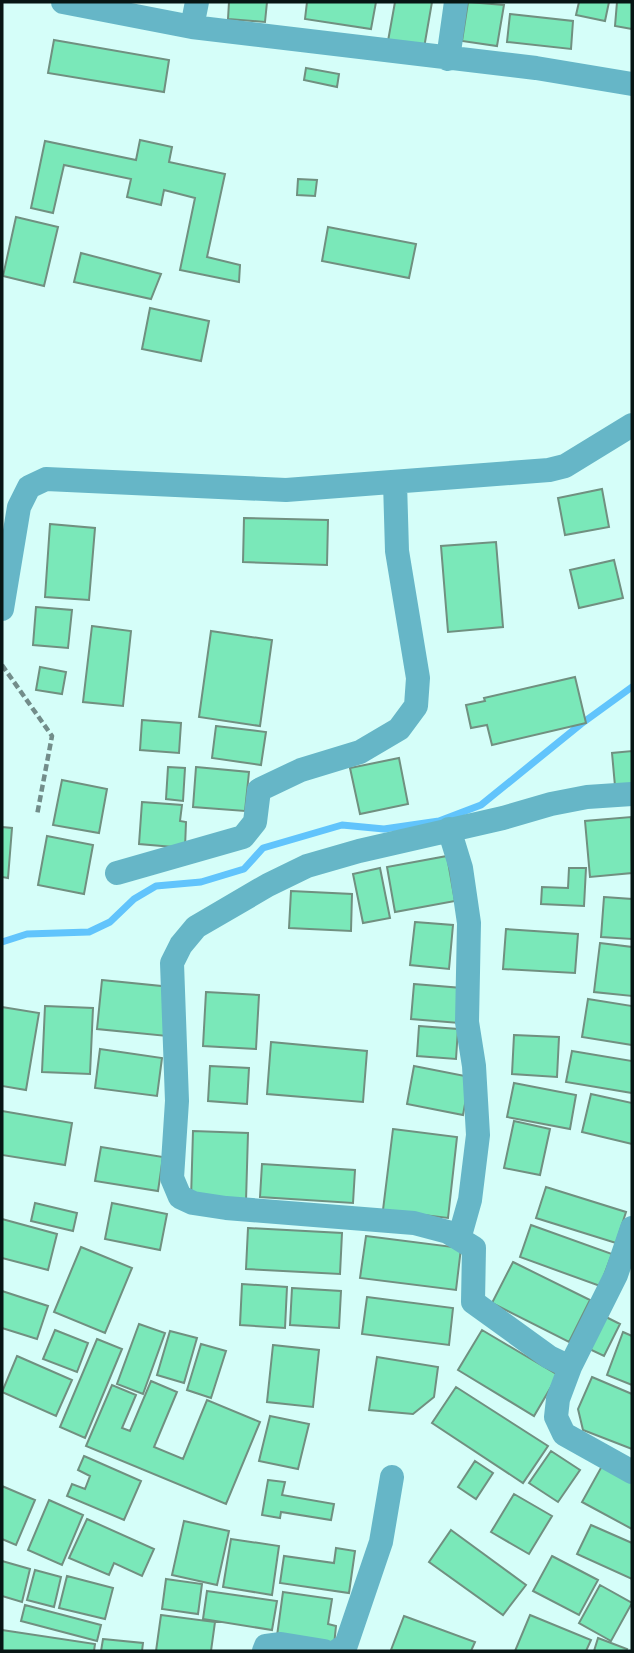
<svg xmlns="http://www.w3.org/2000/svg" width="634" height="1653" font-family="Quicksand,sans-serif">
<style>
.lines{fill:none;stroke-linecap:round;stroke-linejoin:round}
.stream{stroke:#61c4fc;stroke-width:7}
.building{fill:#7ae8b9;stroke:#709080;stroke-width:2}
.path{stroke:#728d8a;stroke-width:4.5;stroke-dasharray:7 3.5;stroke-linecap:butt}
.minor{stroke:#66b6c7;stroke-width:24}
</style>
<rect width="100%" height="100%" fill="#d5fef9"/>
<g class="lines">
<path class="stream" d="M2,942l25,-8 62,-2 21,-10 24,-23 22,-13 45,-4 43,-13 19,-21 79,-23 42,4 55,-8 42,-16 100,-81 51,-37"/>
</g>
<path class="building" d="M229,2h38l-2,20 -37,-3z
M307,2h69l-5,27 -66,-10z
M395,2h37l-8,46 -36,-7z
M468,2l36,3 -7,41 -35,-5z
M579,2h30l-4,19 -29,-6z
M617,2h15v27l-17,-3z
M510,14l63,7 -2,28 -64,-7z
M54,40l115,20 -5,32 -116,-19z
M306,68l33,6 -2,13 -33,-7z
M140,140l32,7 -3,15 56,12 -18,83 33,8 -1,17 -59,-12 15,-72 -31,-8 -3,15 -34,-8 4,-18 -67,-14 -11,48 -22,-5 14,-67 91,19z
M298,179l19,1 -2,16 -18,-1z
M16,217l42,10 -14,59 -41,-10z
M328,227l88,17 -7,34 -87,-17z
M81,253l80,21 -10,25 -77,-17z
M150,308l59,13 -8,40 -59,-12z
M602,489l7,38 -44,8 -7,-37z
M244,518l84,2 -1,45 -84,-3z
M50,524l45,4 -6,72 -44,-3z
M496,542l7,85 -55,5 -7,-86z
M614,560l9,38 -44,10 -9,-38z
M36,607l36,3 -4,38 -35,-3z
M92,626l39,5 -8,75 -40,-4z
M211,631l61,9 -12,86 -61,-9z
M40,667l26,5 -4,22 -26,-4z
M575,677l11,46 -94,22 -5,-20 -16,3 -5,-23 19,-4 -1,-3z
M142,720l39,3 -2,30 -39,-3z
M216,726l50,6 -5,33 -49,-7z
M632,751v34l-17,1 -3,-33z
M399,758l9,46 -48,10 -10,-46z
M168,767l17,1 -2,33 -17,-2z
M196,767l53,5 -4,39 -52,-4z
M62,780l45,9 -8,44 -46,-8z
M142,802l40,3 -2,16 6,1 -1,26 -46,-4z
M631,817l1,56 -42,4 -5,-56z
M2,827l10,1 -4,50 -6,-1z
M47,836l46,9 -9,49 -46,-9z
M447,856l8,45 -60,11 -8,-45z
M380,868l10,50 -27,5 -10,-49z
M569,868h17l-2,38 -43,-2 1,-17 26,1z
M291,891l61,3 -1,37 -62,-3z
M604,897l28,2v40l-31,-2z
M415,922l38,3 -4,44 -39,-4z
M506,929l72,5 -3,39 -72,-4z
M600,943l32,4v49l-38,-4z
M102,980l69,7 -4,49 -70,-7z
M414,984l48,4 -3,35 -48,-4z
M206,992l53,3 -3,54 -53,-3z
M588,999l44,7v39l-50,-8z
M45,1006l48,2 -3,66 -48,-2z
M2,1007l37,6 -13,77 -24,-4z
M419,1026l39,3 -2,30 -39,-3z
M514,1035l45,2 -2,40 -45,-3z
M271,1042l96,9 -4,51 -96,-8z
M100,1049l62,9 -5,38 -62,-8z
M572,1051l60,10v32l-66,-11z
M210,1066l39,2 -2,36 -39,-3z
M414,1066l56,11 -7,38 -56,-11z
M514,1083l62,12 -6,34 -63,-12z
M591,1094l41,9v41l-50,-12z
M2,1111l70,12 -7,42 -63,-10z
M514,1121l36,8 -10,46 -36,-7z
M393,1129l64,8 -9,81 -65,-8z
M193,1131l55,2 -2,68 -55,-2z
M101,1147l62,10 -5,34 -63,-10z
M262,1164l93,6 -2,33 -93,-6z
M546,1187l80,25 -10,31 -80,-25z
M35,1203l42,10 -4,18 -42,-10z
M112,1203l55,11 -7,36 -55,-11z
M2,1219l55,15 -9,36 -46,-12z
M531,1225l81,29 -12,32 -80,-29z
M248,1228l94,5 -2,41 -94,-5z
M366,1236l95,12 -5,42 -96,-12z
M81,1247l51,21 -27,65 -51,-21z
M513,1262l77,38 -21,42 -77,-39z
M242,1284l45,3 -2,41 -45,-3z
M292,1288l49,3 -2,37 -49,-3z
M2,1291l46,15 -11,33 -35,-11z
M367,1297l86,11 -4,37 -87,-11z
M598,1313l22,11 -16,32 -21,-10z
M139,1324l26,9 -22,61 -26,-10z
M55,1330l33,13 -11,29 -34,-13z
M482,1330l76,45 -24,41 -76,-46z
M170,1331l27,7 -13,45 -27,-8z
M623,1332l9,4v49l-25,-10z
M97,1339l25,10 -37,89 -25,-11z
M201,1344l25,7 -15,47 -24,-8z
M273,1345l46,5 -6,57 -46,-5z
M17,1356l55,24 -16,36 -54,-24z
M377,1357l61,10 -4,30 -21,17 -44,-4z
M592,1377l40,17v55l-49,-19 -5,-21z
M151,1381l26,11 -23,55 29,12 24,-59 53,22 -34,82 -140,-58 26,-61 24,10 -14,33 8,3z
M456,1387l92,59 -25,37 -91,-60z
M270,1416l39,8 -11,45 -39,-8z
M551,1451l29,19 -22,32 -29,-19z
M84,1456l57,25 -17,39 -57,-24 5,-12 13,5 5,-13 -12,-6z
M475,1461l18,12 -17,26 -18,-12z
M602,1466l30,16v47l-50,-27z
M268,1480l17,2 -3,13 52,9 -3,16 -50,-8 -1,6 -18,-3z
M2,1486l33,14 -19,45 -14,-6z
M514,1494l38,22 -23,38 -38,-22z
M49,1500l34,15 -21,50 -34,-15z
M87,1519l67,30 -12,27 -28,-13 -5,12 -40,-17z
M184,1521l45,10 -12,54 -45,-10z
M591,1525l41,18v36l-55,-25z
M451,1530l75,55 -23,30 -74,-53z
M231,1539l48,7 -7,49 -49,-8z
M336,1548l19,3 -6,42 -69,-10 4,-27 50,7z
M552,1556l46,24 -19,35 -46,-24z
M2,1561l28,8 -8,33 -20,-6z
M35,1570l26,7 -7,30 -27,-7z
M67,1576l46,12 -8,31 -46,-11z
M166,1579l36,5 -4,30 -36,-5z
M600,1585l32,18 -21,38 -32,-18z
M207,1591l70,10 -5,29 -69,-11z
M283,1592l49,7 -4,25 8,2 -2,19 -57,-9z
M25,1605l76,20 -4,16 -76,-20z
M161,1615l54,7 -4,29h-55z
M530,1615l61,25 -5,11h-71z
M404,1616l71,26 -4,9 -80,-1z
M2,1630l93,14 -1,7h-92z
M598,1638l29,11 -1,2h-32z
M103,1639l40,4 -1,8h-41z"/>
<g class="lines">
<path class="path" d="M2,665l50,71 -15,79"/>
<path class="minor" d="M63,2l129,25 344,41 96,16
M192,27l5,-25
M448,59l8,-57
M2,609l17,-102 10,-20 17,-8 240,11 263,-20 16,-4 67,-41
M632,794l-45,3 -36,7 -48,14 -144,33 -52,15 -39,19 -72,42 -15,18 -9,18 5,138 -5,77 8,19 13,6 33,5 188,15 34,9 26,16 -1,54 76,55 21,10 -12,32 -2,18 8,17 68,38
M449,829l12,39 8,55 -2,99 7,44 4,69 -8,65 -11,39
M117,873l126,-36 12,-15 4,-32 42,-20 59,-18 39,-23 17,-23 2,-28 -21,-127 -2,-69
M570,1367l46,-92 16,-47
M264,1651l2,-5 15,-2 43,7
M337,1651l9,-6 35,-103 11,-65"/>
</g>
<rect width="634" height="1653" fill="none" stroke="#071514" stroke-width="7"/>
</svg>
